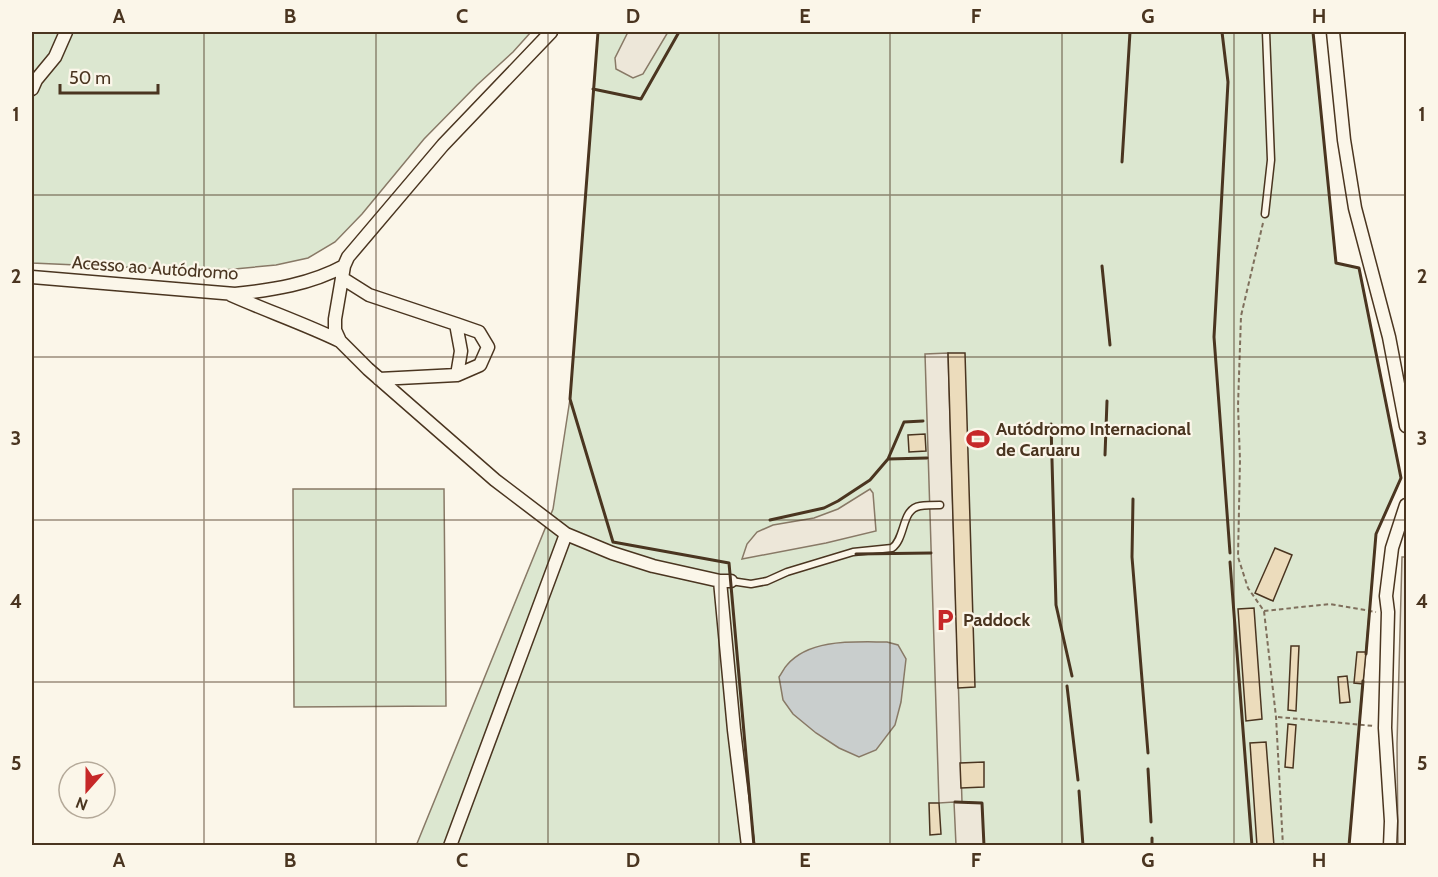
<svg xmlns="http://www.w3.org/2000/svg" width="1438" height="877" font-family="Cabin,sans-serif">
<style>
.green{fill:#dce7d0;stroke:#887966;stroke-width:1.5}
.parking{fill:#ede7d9;stroke:#887966;stroke-width:1.5}
.water{fill:#c9cecd;stroke:#887966;stroke-width:1.5}
.building{fill:#ecdcbc;stroke:#4a3520;stroke-width:1.5}
.lines{fill:none;stroke-linecap:round;stroke-linejoin:round}
.lane-casing{stroke:#4a3520;stroke-width:9}
.street-casing{stroke:#4a3520;stroke-width:15}
.path{stroke:#7f6f5c;stroke-width:2;stroke-dasharray:4.5 3;stroke-linecap:butt}
.lane{stroke:#fbf6e9;stroke-width:6}
.street{stroke:#fbf6e9;stroke-width:12}
.wall{stroke:#4a3520;stroke-width:3}
.grid{fill:none;stroke:#4a3520;stroke-width:1.5;stroke-opacity:0.55}
.labels{text-anchor:middle;stroke-width:4.5;stroke-linejoin:round;paint-order:stroke}
.street-label{font-size:18px;fill:#4a3520;stroke:#fbf6e9}
.poi-label{font-size:18px;font-weight:bold;fill:#4a3520;stroke:#fbf6e9;text-anchor:start}
.neatline{fill:none;stroke:#4a3520;stroke-width:2}
.grid-label{font-size:20px;text-anchor:middle;font-weight:bold;fill:#4a3520}
</style>
<rect width="100%" height="100%" fill="#fbf6e9"/>
<path class="green" d="M32,32h499l-18,20 -36,33 -53,54 -62,75 -27,28 -27,16 -32,7 -63,6 -181,-8z
M598,32h715l23,231 23,5 42,210 -25,56 -27,311 -933,1 137,-337 17,-110z
M293,489h151l2,217 -152,1z"/>
<path class="parking" d="M628,32h40l-25,42 -10,4 -17,-9 -1,-11z
M948,353l14,449 20,1 2,42h-28l-2,-43 -15,1 -14,-449z
M870,489l3,4 3,38 -50,12 -84,16 5,-15 10,-12 16,-7 41,-7 24,-9z
M1402,557h4v289l-8,-1 -1,-101z"/>
<path class="water" d="M887,642l11,3 8,14 -5,43 -6,23 -19,25 -17,7 -20,-9 -23,-15 -23,-19 -10,-14 -4,-23c3,-4 5,-9 8,-12 23,-27 69,-23 100,-23z"/>
<path class="building" d="M948,353h17l10,334 -17,1z
M925,434l1,17 -17,1 -1,-17z
M1275,548l17,7 -19,46 -18,-8z
M1254,608l8,111 -16,2 -8,-112z
M1291,646h8l-3,65 -8,-1z
M1357,652h9l-3,32 -9,-1z
M1347,676l3,26 -10,1 -2,-26z
M1288,724l8,1 -3,43 -8,-1z
M1266,742l8,104h-17l-7,-103z
M984,762v25l-23,1 -1,-25z
M929,803h10l2,31 -11,1z"/>
<g class="lines">
<g class="lane-casing">
<path id="lane" d="M1265,214l6,-54 -5,-128
M731,581l20,3 16,-3 20,-9 66,-20 39,-4c14,-10 9,-39 28,-42 7,-1 14,-1 20,-1"/>
</g>
<g class="street-casing">
<path id="street" d="M551,32l-108,113 -95,112 -4,9 -2,12 -7,41v11l5,11 28,28 127,111 71,54 46,19 41,13 67,15h11
M1333,32l11,108 11,68 34,129 17,89
M32,89l4,-9 19,-23 11,-25
M32,277l203,17c38,-4 76,-10 109,-28
M342,278l27,17 87,29 5,27 -4,24 -78,4
M231,295c36,16 74,29 109,46
M456,324l23,8 9,15 -8,18 -23,10
M720,581l14,149 14,116
M450,846l116,-312
M1390,846l1,-25 -6,-93 3,-116 -2,-16 6,-48 14,-43"/>
</g>
<path class="path" d="M1263,223l-22,93 -3,90 2,54 -2,97 10,31 16,23 12,106 7,129
M1264,611l66,-7 46,8
M1278,717l96,9"/>
<use href="#lane" class="lane"/>
<use href="#street" class="street"/>
<path class="wall" d="M598,32l-28,367 43,143 116,21 25,283
M1222,32l6,50 -14,255 16,216
M1313,32l23,231 23,5 42,210 -25,56 -10,120
M593,89l48,10 38,-67
M1122,162l8,-130
M1102,266l8,79
M1051,424l5,181 16,71
M1105,455l2,-54
M888,459l39,-1
M1133,499l-1,58 16,196
M770,520l54,-12 14,-7 32,-21 18,-21 16,-37 19,-1
M856,554l75,-1
M1230,562l22,284
M1067,686l11,94
M1148,769l3,53
M1079,791l4,55
M955,802l27,1 2,43
M1152,838v8
M1349,846l14,-165"/>
</g>
<path class="grid" d="M204,32v814M376,32v814M548,32v814M719,32v814M890,32v814M1062,32v814M1234,32v814M32,195h1374M32,357h1374M32,520h1374M32,682h1374"/>
<defs>
<g id="stadium-bare" transform="scale(1.8)"><path d="M0-5a6.5 5 0 1 0 0 10a6.5 5 0 1 0 0-10ZM-3.5-1.8h7v3.6h-7Z" fill="#c62828" stroke="#fbf6e9" stroke-width="2.5" paint-order="stroke"/></g>
<g id="parking-bare" transform="scale(1.8)"><path d="M-3.5-5.5H1a3.5 3.5 0 0 1 0 7H-1V5.5H-3.5ZM-1-3.4V-.6H.8a1.4 1.4 0 0 0 0-2.8Z" fill="#c62828" stroke="#fbf6e9" stroke-width="2.5" paint-order="stroke"/></g>
</defs>
<g fill-rule="evenodd">
<use href="#stadium-bare" x="978" y="439"/>
<use href="#parking-bare" x="945" y="620"/>
</g>
<g class="labels">
<g class="street-label">
<text transform="translate(155 268) rotate(4)" y="6">Acesso ao Autódromo</text>
</g>
<g class="poi-label">
<text x="996" y="435">Autódromo Internacional<tspan x="996" dy="21">de Caruaru</tspan></text>
<text x="963" y="626">Paddock</text>
</g>
</g>
<rect width="1438" height="877" fill="none" stroke="#fbf6e9" stroke-width="66"/>
<g transform="translate(87 790) rotate(201)"><circle r="28" fill="#fbf6e9" stroke="#b4a999" stroke-width="1.5"/>
<path d="M0-4.5L10 22L0 15L-10 22Z" fill="#c62828"/>
<text y="-9" font-size="16" font-weight="bold" text-anchor="middle" fill="#4a3520">N</text>
</g>
<path d="M60 84v9h98v-9" fill="none" stroke="#4a3520" stroke-width="3"/>
<text x="69" y="84" font-size="18" fill="#4a3520" stroke="#fbf6e9" stroke-width="4.5" paint-order="stroke">50 m</text>
<rect x="33" y="33" width="1372" height="811" class="neatline"/>
<g class="grid-label">
<text x="119" y="23">A</text>
<text x="290" y="23">B</text>
<text x="462" y="23">C</text>
<text x="633" y="23">D</text>
<text x="805" y="23">E</text>
<text x="976" y="23">F</text>
<text x="1148" y="23">G</text>
<text x="1319" y="23">H</text>
<text x="16" y="121">1</text>
<text x="1422" y="121">1</text>
<text x="16" y="283">2</text>
<text x="1422" y="283">2</text>
<text x="16" y="445">3</text>
<text x="1422" y="445">3</text>
<text x="16" y="608">4</text>
<text x="1422" y="608">4</text>
<text x="16" y="770">5</text>
<text x="1422" y="770">5</text>
<text x="119" y="867">A</text>
<text x="290" y="867">B</text>
<text x="462" y="867">C</text>
<text x="633" y="867">D</text>
<text x="805" y="867">E</text>
<text x="976" y="867">F</text>
<text x="1148" y="867">G</text>
<text x="1319" y="867">H</text>
</g>
</svg>
